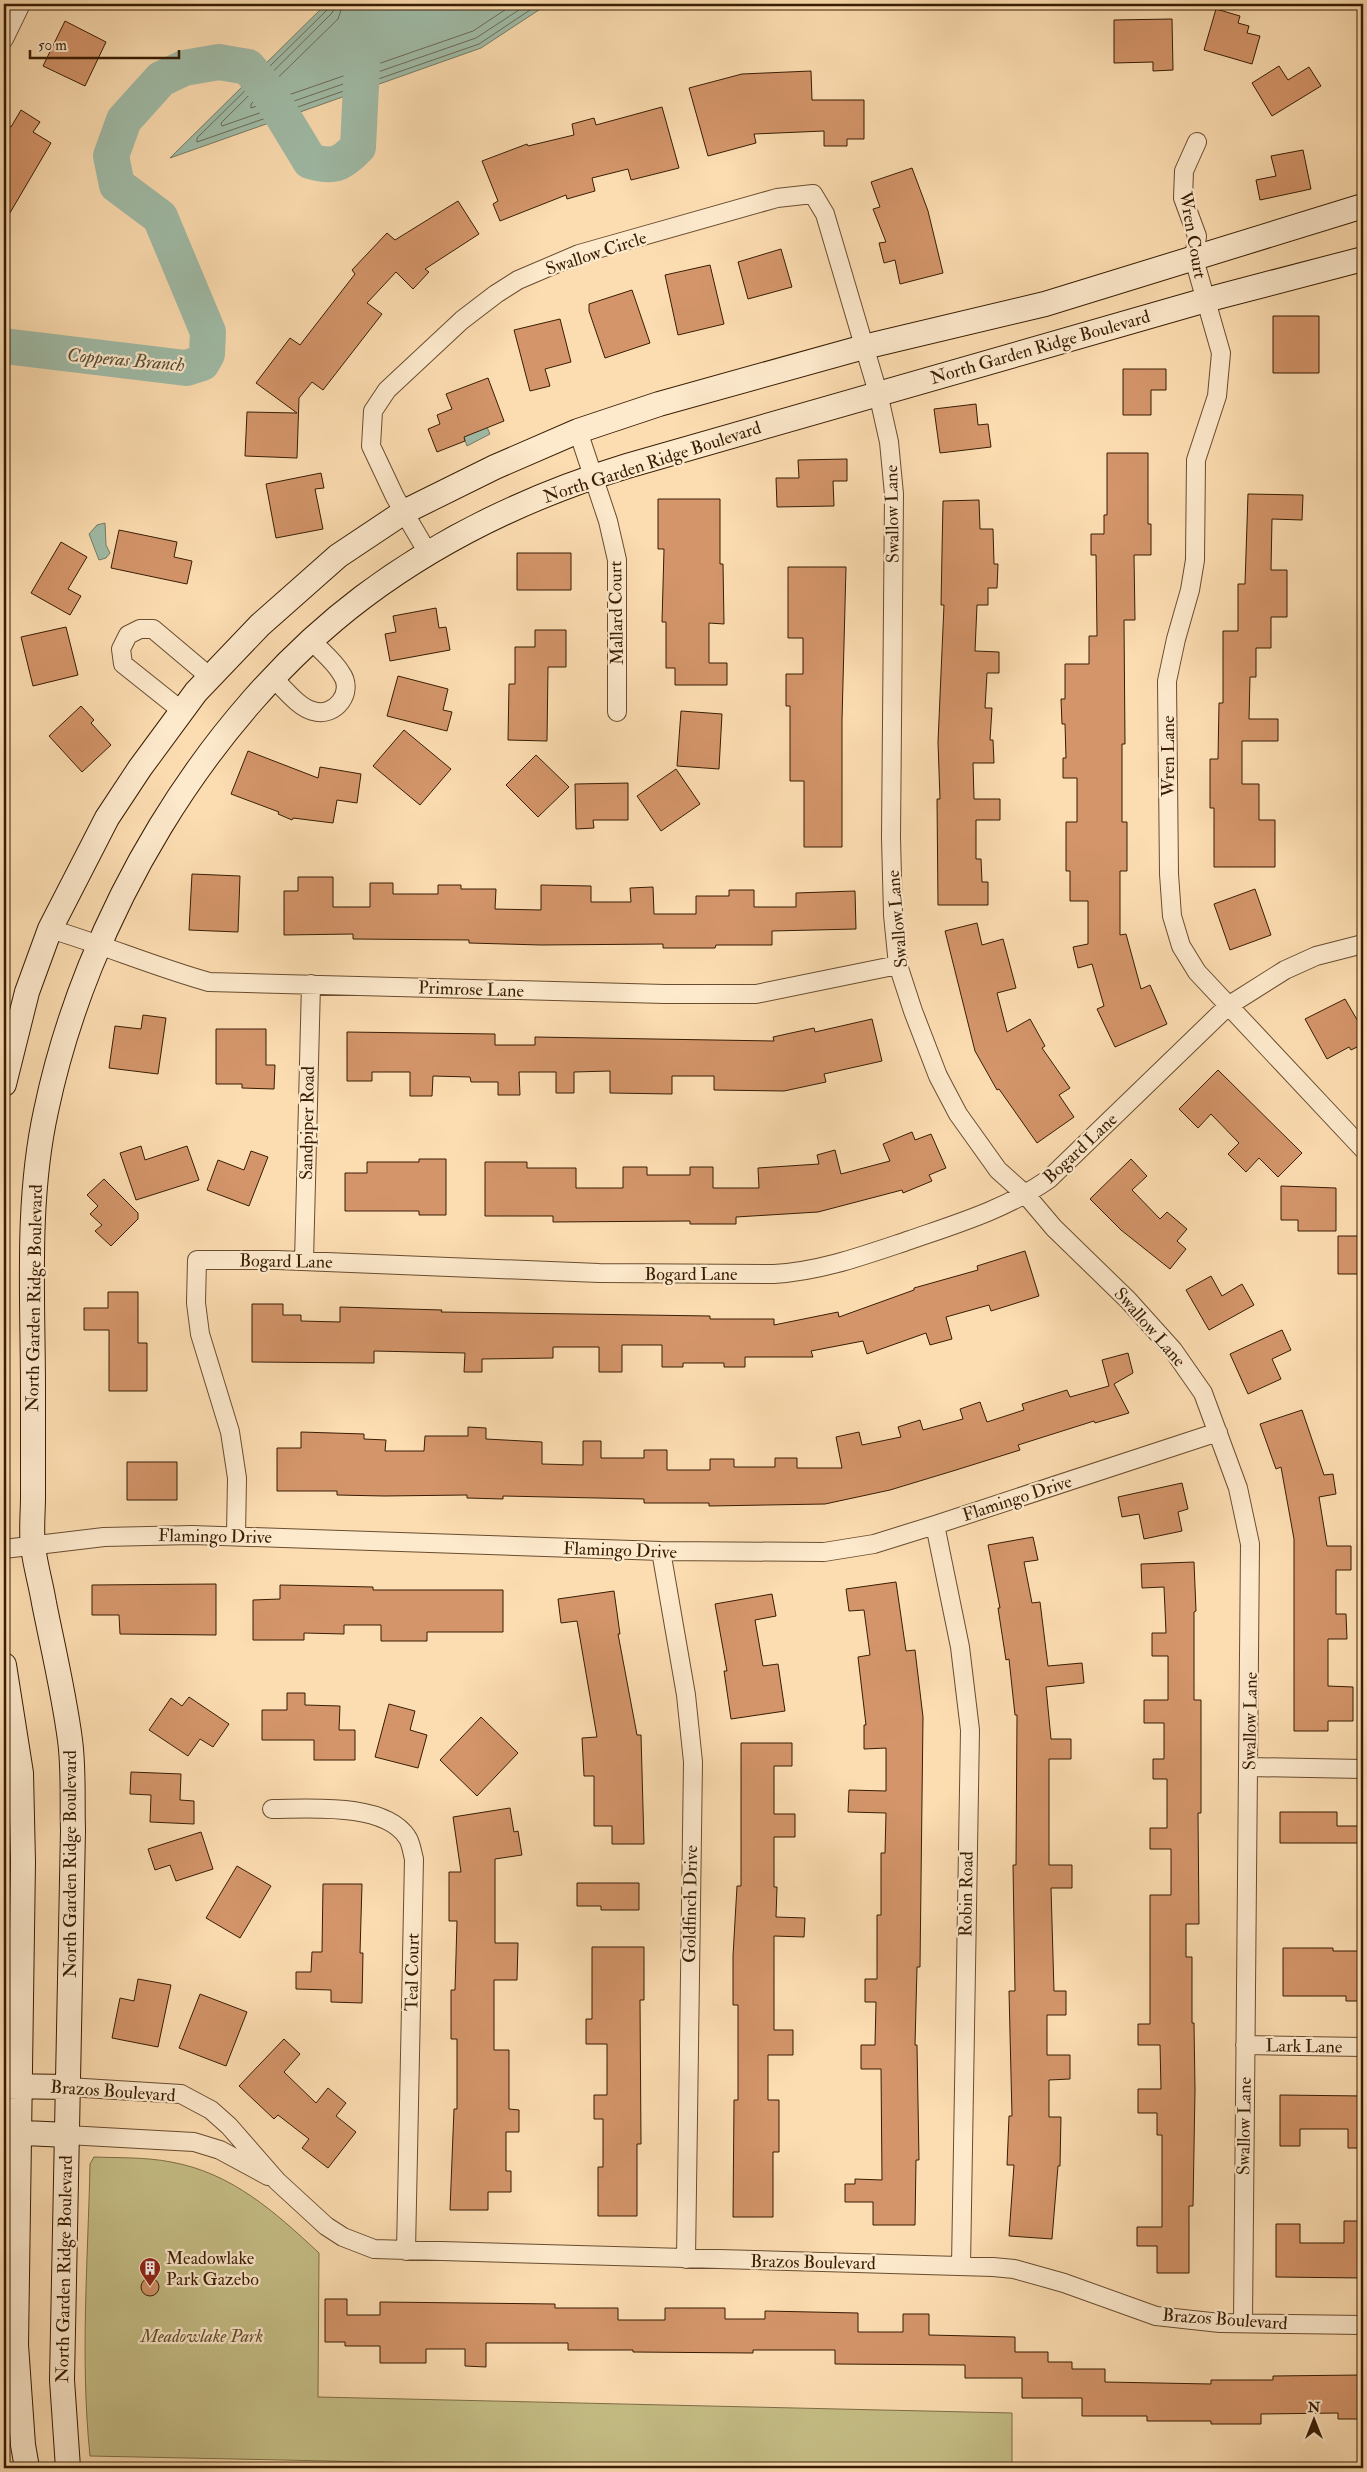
<svg xmlns="http://www.w3.org/2000/svg" width="1367" height="2472" font-family="'IM FELL Double Pica',serif">
<style>
.green{fill:#c6bf87;stroke:#7f6e46}
.water{fill:#a0bca8;stroke:#767c66}
.lines{fill:none;stroke-linecap:round;stroke-linejoin:round}
.shore{stroke:#6c6c56;stroke-width:1}
.river{stroke:#a0bca8;stroke-width:36}
.building{fill:#d4956a;stroke:#381d04}
.minor-casing{stroke:#694d2f;stroke-width:20}
.secondary-casing{stroke:#381d04;stroke-width:26}
.minor{stroke:#fde9cc;stroke-width:18}
.secondary{stroke:#fde9cc;stroke-width:24}
.labels{text-anchor:middle;stroke-width:4.5;stroke-linejoin:round;paint-order:stroke}
.street-label{font-size:18px;fill:#381d04;stroke:#fde9cc}
.poi-label{font-size:18px;fill:#381d04;stroke:#fde9cc;text-anchor:start}
.park-label{font-size:18px;font-style:italic;fill:#634e2b;stroke:#fde9cc}
.water-label{font-size:19px;font-style:italic;fill:#574d35;stroke:#fde9cc}
</style>
<rect width="100%" height="100%" fill="#fcddb1"/>
<filter id="stains"><feTurbulence type="fractalNoise" baseFrequency=".004" numOctaves="4"/><feColorMatrix values="0 0 0 0 .2 0 0 0 0 .09 0 0 0 0 .02 0 0 0 .5 -.17"/></filter>
<radialGradient id="worn" r=".72"><stop offset=".6" stop-color="#630" stop-opacity="0"/><stop offset="1" stop-color="#630" stop-opacity=".3"/></radialGradient>
<path class="green" d="M94,2157c25,1 52,0 77,5 61,11 104,50 148,91l-1,144 694,16v55h-346l-576,-12c-10,-97 -2,-195 0,-292z"/>
<path class="water" d="M326,4h222l-67,44 -311,110z
M486,425l4,9 -23,12 -4,-11z
M105,523l1,22 4,8 -4,5 -7,2 -10,-26 8,-9z"/>
<g class="lines">
<path class="shore" d="M329,4l-1,5 -131,129v4l282,-98 60,-40
M336,4l-4,9 -111,110 1,3 254,-88 52,-34
M343,4l-5,15 -87,85v4l222,-77 41,-27"/>
<path class="river" d="M4,346l182,22 16,-5 5,-9 1,-22 -48,-115 -43,-32 -6,-29 13,-36 37,-41 23,-11 35,-6 29,5 19,23 43,71c23,7 31,4 48,-14l7,-143"/>
</g>
<path class="building" d="M1216,9l24,7 -2,7 11,3 -2,7 13,3 -8,28 -48,-14z
M1172,19l1,51 -20,1v-9l-39,1v-43z
M65,21l41,21 -21,44 -42,-20z
M1279,66l9,14 21,-13 12,19 -49,30 -20,-33z
M811,71l1,29h52v39h-17v7h-23v-15l-70,3 2,9 -48,13 -19,-68 53,-14z
M662,107l17,61 -48,12 -3,-11 -36,9 3,13 -28,8 -1,-4 -66,26 -7,-17 5,-3 -16,-40 45,-17 1,2 46,-11 -2,-11 22,-6 2,7z
M21,110l19,12 -7,10 18,11 -47,80v-100l7,4z
M1303,150l8,39 -51,11 -4,-20 20,-4 -5,-20z
M912,168l16,43 15,62 -43,11 -5,-24 -11,3 -5,-20 7,-1 -13,-33 7,-2 -9,-25z
M458,201l21,33 -54,35 4,3 -16,17 -17,-17 -29,31 15,11 -59,76 -11,-8 -13,16 -2,60 -52,-2 2,-44 50,1 -41,-30 34,-45 10,7 55,-71 -3,-4 35,-37 8,7z
M781,249l11,38 -44,12 -10,-37z
M710,265l14,59 -46,11 -13,-60z
M632,290l18,53 -45,15 -16,-47v-7z
M1273,316h46v57h-46z
M560,319l11,43 -26,7 5,17 -20,5 -16,-61z
M1123,369h43v21h-15v25h-28z
M488,378l16,43 -40,16 1,4 -28,11 -9,-23 12,-5 -3,-9 15,-6 -6,-15z
M976,404l2,21 10,-1 3,23 -51,6 -6,-44z
M1107,453h41v71h3v31h-17l1,65h-11l1,124h-3v78h5v49h-7v64l6,-1 15,55 9,-4 17,39 -52,23 -18,-38 7,-3 -12,-42 -14,4 -5,-21 15,-3v-43h-18v-30h-4v-49h11v-44h-14v-20h3l-1,-34h-3l-1,-25h4v-35h24v-28h8l-1,-81h-5v-21h13v-19h3z
M847,459v22h-14l1,25 -57,1 -1,-29h23l-1,-18z
M321,473l3,15 -9,1 8,40 -47,9 -10,-54z
M1248,494l55,1 -1,25 -30,-1 -1,51h16v47h-16v31h-15v29h-6l-1,42h29v22h-36v43h17v36h16v47h-61v-59h-4v-49h8l1,-56h4v-72h15v-47h7z
M658,499h62v65h3l1,60 -15,-1v40h18v22h-52v-17h-9v-46h-4l2,-73h-6z
M979,500l1,29h13l1,35h4l-1,24h-9v17h-11l-2,46 24,1v21h-12l-2,35h7l-2,32h3l1,23h-21l1,36h26v21h-24v39h5l1,23h6v23h-50l-1,-106h3l-2,-57 6,-137h-3l2,-104z
M119,530l58,12 -3,15 18,4 -5,23 -76,-16z
M61,542l26,15 -19,32 13,7 -11,19 -39,-22z
M517,553h54v37h-54z
M788,567h58l-4,153v127h-38v-66h-14v-75h-4v-32h17v-36h-15z
M436,608l3,20 7,-1 4,23 -60,11 -5,-27 11,-2 -3,-16z
M66,627l12,48 -45,11 -12,-49z
M535,630h31v37h-18l-1,74 -39,-1 1,-56h6v-37h20z
M398,676l50,13 -5,21 9,2 -5,19 -60,-15z
M81,706l13,14 -3,3 20,22 -29,27 -33,-36z
M681,711l41,3 -3,55 -42,-3z
M404,730l47,39 -31,36 -47,-39z
M248,751l70,27 2,-11 41,7 -4,29 -20,-3 -4,23 -40,-5 -1,2 -14,-6 1,-2 -48,-18z
M536,755l33,32 -31,30 -32,-32z
M676,769l24,35 -39,27 -24,-35z
M628,783v37h-35l1,8 -18,1 -1,-45z
M192,874l48,2 -2,56 -49,-2z
M298,877h35v30h37v-24h23v11h45v-9h23v4h35l-1,20 46,1v-25l50,1v16h40l-1,-14 23,-1 1,27h42v-18h33v-6h25v17h42v-14l59,-2 1,38 -84,2v14h-56l-1,3h-52v-4l-122,1 -72,-2v-3l-116,-1v-5l-69,1v-44h14z
M1255,889l16,46 -41,15 -16,-46z
M977,923l5,22 21,-6 13,49 -19,5 10,39 23,-13 15,27 -3,2 28,40 -11,7 15,22 -37,26 -38,-54 -2,1 -22,-39 -30,-120z
M1345,999l18,31v14l-12,6 -2,-3 -22,12 -22,-40z
M143,1015l23,3 -8,56 -49,-6 6,-42 26,3z
M872,1019l10,42 -58,13 2,8 -42,9 -70,-1v-14h-42v18l-62,-1v-22l-36,1v21h-18v-21h-37l1,23h-22v-13h-27l-1,-5 -37,-1 -1,20h-22v-24h-38v9h-25v-49l148,2v11h40v-8l239,4 -1,-4 41,-9 1,4z
M216,1029h50v36h9l-1,24 -32,-1v-4h-26z
M1218,1070l84,83 -24,24 -19,-19 -13,14 -18,-18 11,-11 -28,-29 -13,14 -19,-19z
M912,1132l3,8 16,-6 15,34 -17,7 3,6 -29,12 -1,-3 -84,22 -82,5v7h-46v-3l-137,1v-6h-68v-54h42v6h49v20h47v-21h24v8h43v-8h23v21h46l-1,-20 61,-4 -2,-9 18,-5 6,24 49,-13 -7,-17z
M141,1146l4,14 42,-14 12,34 -63,20 -16,-47z
M251,1151l17,6 -19,49 -42,-16 11,-30 26,10z
M419,1159h27v56h-27v-4h-74v-38h22v-11h52z
M1131,1159l16,17 -15,14 28,29 7,-7 20,17 -10,12 9,8 -16,20 -49,-39 -31,-31z
M104,1179l34,34v6l-27,27 -16,-15 7,-6 -12,-11 8,-8 -11,-11z
M1281,1186l55,2v43h-38v-11h-17z
M1338,1236h25v38h-25z
M1025,1251l14,45 -48,15 -2,-6 -43,12 6,22 -22,6 -4,-12 -59,21 -4,-13 -52,10 2,6h-68v10h-21v-4h-41v4h-21v-22h-40v27h-23v-25h-46v11l-71,1v13h-18l1,-19 -91,-2v12l-122,-1v-58h31v11h18v6l39,1v-15l102,3 -1,2 269,4v3h64v6l64,-13 1,5 75,-27v-2l64,-18 -1,-4z
M1211,1276l11,20 20,-12 12,21 -45,25 -23,-40z
M108,1292h30v51h9v48h-38v-61h-25v-22h24z
M1282,1330l9,20 -19,9 9,20 -33,15 -18,-40z
M1128,1353l5,20 -19,11 15,29 -34,10 -1,-2 -76,24 2,5 -64,20 -66,20 -65,14 -116,2v-3h-65v-4l-141,-3v3l-36,-1v-3l-83,1 -47,-1v-4h-60v-43h24v-16l63,2v5l22,1 -1,11h39l1,-15h43v-9l18,1v11l56,3v22l41,1v-24h18v17h43v-8h23v20h43v-11h24v8h41v-9h22v10h45l-6,-31 23,-5 3,13 39,-8 -3,-10 22,-7 3,10 40,-11 -3,-10 20,-7 7,20 37,-12 -2,-6 45,-14 3,7 39,-11 -7,-26z
M1302,1410l22,65 9,-1 3,20 -17,3 8,49h24v24h-15v44h10l1,25h-19v47l25,1v34h-25v10h-34v-192l-13,-72 -5,2 -16,-45z
M127,1462h50v38h-50z
M1182,1483l6,26 -10,3 4,19 -38,8 -5,-25 -17,3 -4,-20z
M1033,1537l5,23 -14,2 8,41 8,-1 8,64 34,-3 2,20 -38,4 5,52h20v20h-22v106h23v23h-21l3,103h12v24h-19v40h23v24l-21,1v37h12l-1,49h-2l-6,73 -43,-3 5,-71h-7l2,-49h3l-3,-125h6l-2,-126h3l1,-150h-2l-6,-56 -3,1 -8,-52h2l-12,-63z
M1194,1562l2,49 -2,1v88h7v113h-3l1,111h-13v33h6v66h2l1,67 -2,116h-4v67h-32v-27h-20v-19h25v-92h-5v-22h-19v-24h23l-1,-44h-22v-21h12v-129h21v-46h-21v-21h17v-49h-14v-20h11v-36h-20v-23h24v-44h-16v-23h14l-2,-46 -22,1 -1,-24z
M896,1582l10,69 9,-1 8,67 -3,250h-3l-2,78h2l2,115h-3l-1,65h-42v-23h-28v-18h10v-5l27,1 -1,-111h-20v-24h14l1,-43h-11v-23h12v-64h4v-62h4l1,-40 -38,-1 1,-22 37,1v-43l-22,1v-24h2l-8,-68 12,-2 -6,-45 -15,1 -3,-22z
M216,1584v51l-96,-1 -1,-19h-27v-30z
M280,1585l93,2v3h130v42h-76v9h-46v-16h-37v9l-40,-1v7h-51v-40l27,-1z
M614,1591l6,43h-2l19,101h4l3,109h-32v-18h-18v-50h-10l-2,-38 15,-1 -20,-116 -16,2 -3,-24z
M772,1594l4,22 -21,4 8,46 15,-2 7,47 -54,8 -7,-48h3l-12,-67z
M287,1693h18v12l35,1 -1,24h16v30h-41v-20h-52v-30h25z
M189,1697l40,27 -16,23 -13,-8 -12,17 -39,-26 22,-32 11,8z
M389,1704l26,7 -5,19 17,5 -9,33 -43,-11z
M481,1717l37,36 -41,43 -37,-36z
M741,1743h51v23h-18v48h21v23h-21v50h3l-1,30 29,1 -1,19 -30,-1v94h19v25h-25v45h11v52h-6v65h-40l1,-117h4v-95h-5v-49l4,-70h4z
M131,1772l50,2 -1,26 14,1v23l-44,-2 1,-27 -21,-1z
M510,1808l4,24 4,-1 4,24 -27,4v84h23l-1,37h-23v70h15v59l10,1v22h-13v39h5v21h-23v18h-38l4,-101h3v-70h-6v-49h4l2,-69h-8v-49h12l-8,-55z
M1280,1812h57v14h26v17h-83z
M201,1832l12,37 -37,12 -6,-16 -15,5 -7,-21z
M237,1866l34,20 -31,52 -34,-20z
M577,1883h62v27h-38v-4h-24z
M323,1884h39l-2,69h3l-1,50 -31,-1v-12l-35,-1v-17h15l1,-20h10z
M592,1947h52v53h-4l1,144h-4v72h-39v-49h5v-48h-9v-24h13v-51h-21v-25h6z
M1283,1948h50v3h30v50h-17v-5h-63z
M138,1979l33,6 -13,62 -46,-9 8,-40 14,3z
M200,1994l47,18 -21,54 -47,-18z
M284,2039l16,15 -16,18 32,31 12,-15 18,15 -10,13 20,16 -28,36 -26,-20 7,-9 -31,-24 -4,4 -35,-33z
M1280,2095l83,1v52h-15v-19h-48v17h-20z
M1344,2221h19v57l-87,-1v-53h24v19h44z
M141 2287a9 9 0 1 1 18 0a9 9 0 1 1-18 0Z
M325,2299h22v16h33v-13l175,2v4h63v12h47v-12h60v11h40v-8l93,2v19h45v-18h26v21l86,2v15h33v10h24v7h33v13l106,2v-4h62v-4l87,-1v12h3v32h-25v-6l-77,1v10h-50v-3h-64v-5h-65v-18h-60v-20h-57v-13l-130,-1v-14h-82v3l-120,-1v-2h-65v-7h-82v24l-21,-1v-17h-39v14h-46v-17h-35v-4h-20z"/>
<g class="lines">
<g class="minor-casing">
<path id="minor" d="M4,39l17,-35
M1197,142l-13,29 -1,27 14,38 -3,23 27,94 -4,43 -21,64 -1,100 -5,30 -14,49 -9,42 2,193 3,42 9,30 16,26 166,177
M578,431l30,90 9,39v152
M428,553l-33,-56 -24,-51 2,-35 14,-21 75,-70 34,-26 22,-14 61,-26 198,-56 36,-4 12,20 53,179 11,49 5,52 -3,344 2,77 5,50 15,46 25,65 20,38 40,56 28,25 28,33 74,72 45,50 30,43 35,95 12,56 -7,779
M274,679c11,10 24,28 39,32 22,7 42,-19 28,-38 -7,-12 -20,-22 -29,-32
M182,711l-59,-47 -2,-15 7,-14 12,-6h13l57,48
M50,929c54,16 105,38 159,53l456,12h91l142,-29
M304,1261l7,-277
M935,1525l25,122 10,83 -9,536
M236,1536l1,-58 -7,-46 -30,-98 -4,-31 1,-43h80l322,13 175,1c48,-3 91,-19 136,-34 49,-17 96,-31 139,-61l179,-173 57,-36 31,-14 47,-12
M4,1549l100,-12 88,-2 469,16 163,1 50,-8 61,-19 283,-93
M661,1551l25,144 7,67 -7,497
M1250,1767l113,2
M272,1809c36,0 112,-7 135,28 4,5 5,15 7,22l-8,392
M1245,2045l118,2
M68,2087l113,7 30,16 18,16 48,55 49,45 17,11 31,12 619,18 21,2 50,14 92,33 64,7 143,2
M67,2135l127,7 26,8 48,26"/>
</g>
<g class="secondary-casing">
<path id="secondary" d="M4,1084l23,-92 23,-63 57,-111 33,-50 56,-76 64,-67 78,-69 66,-44 91,-45 83,-36 81,-27 205,-57 181,-43 318,-98
M4,1665l17,108 2,89 -7,483 7,100 4,23
M4,2086l64,1
M4,2132l63,3
M68,2468l-6,-88 11,-550c-1,-29 1,-61 -3,-90 -6,-46 -17,-92 -26,-137 -3,-19 -9,-38 -11,-57 -2,-16 0,-33 0,-49 0,-36 0,-71 0,-107 0,-92 -7,-188 13,-279 40,-192 159,-395 317,-514 80,-60 169,-102 264,-131l579,-166 157,-41"/>
</g>
<use href="#minor" class="minor"/>
<use href="#secondary" class="secondary"/>
</g>
<defs>
<g id="building-pin" transform="scale(1.125)"><path d="M0 17L-7.5 6A9.5 9.5 0 1 1 7.5 6Z" fill="#8f2418" stroke="#fde9cc"/><path d="M-4-6H4V6H1V3H-1V6H-4ZM-2.5-4.3h1.7v1.8h-1.7ZM.8-4.3h1.7v1.8H.8ZM-2.5-1h1.7V.8h-1.7ZM.8-1h1.7V.8H.8Z" fill="#fff"/></g>
</defs>
<g fill-rule="evenodd">
<use href="#building-pin" x="150" y="2268"/>
</g>
<g class="labels">
<g class="street-label">
<text transform="translate(1193 235) rotate(80)" y="6">Wren Court</text>
<text transform="translate(596 253) rotate(-18)" y="6">Swallow Circle</text>
<text transform="translate(1040 347) rotate(-16)" y="6">North Garden Ridge Boulevard</text>
<text transform="translate(652 462) rotate(-18)" y="6">North Garden Ridge Boulevard</text>
<text transform="translate(892 514) rotate(-91)" y="6">Swallow Lane</text>
<text transform="translate(616 613) rotate(-91)" y="6">Mallard Court</text>
<text transform="translate(1168 756) rotate(-90)" y="6">Wren Lane</text>
<text transform="translate(897 919) rotate(-95)" y="6">Swallow Lane</text>
<text transform="translate(471 989) rotate(2)" y="6">Primrose Lane</text>
<text transform="translate(307 1123) rotate(-89)" y="6">Sandpiper Road</text>
<text transform="translate(1080 1148) rotate(-43)" y="6">Bogard Lane</text>
<text transform="translate(286 1261) rotate(1)" y="6">Bogard Lane</text>
<text x="691" y="1280">Bogard Lane</text>
<text transform="translate(34 1298) rotate(-89)" y="6">North Garden Ridge Boulevard</text>
<text transform="translate(1150 1327) rotate(49)" y="6">Swallow Lane</text>
<text transform="translate(1017 1498) rotate(-18)" y="6">Flamingo Drive</text>
<text transform="translate(215 1536) rotate(1)" y="6">Flamingo Drive</text>
<text transform="translate(620 1550) rotate(2)" y="6">Flamingo Drive</text>
<text transform="translate(1250 1721) rotate(-89)" y="6">Swallow Lane</text>
<text transform="translate(70 1864) rotate(-90)" y="6">North Garden Ridge Boulevard</text>
<text transform="translate(966 1894) rotate(-89)" y="6">Robin Road</text>
<text transform="translate(690 1904) rotate(-89)" y="6">Goldfinch Drive</text>
<text transform="translate(412 1972) rotate(-89)" y="6">Teal Court</text>
<text transform="translate(1304 2046) rotate(1)" y="6">Lark Lane</text>
<text transform="translate(113 2091) rotate(4)" y="6">Brazos Boulevard</text>
<text transform="translate(1244 2126) rotate(-89)" y="6">Swallow Lane</text>
<text transform="translate(813 2262) rotate(1)" y="6">Brazos Boulevard</text>
<text transform="translate(64 2269) rotate(-89)" y="6">North Garden Ridge Boulevard</text>
<text transform="translate(1225 2319) rotate(4)" y="6">Brazos Boulevard</text>
</g>
<g class="poi-label">
<text x="166" y="2264">Meadowlake<tspan x="166" dy="21">Park Gazebo</tspan></text>
</g>
<g class="park-label">
<text x="202" y="2342">Meadowlake Park</text>
</g>
<g class="water-label">
<text transform="translate(126 359) rotate(5)" y="7">Copperas Branch</text>
</g>
</g>
<rect width="1367" height="2472" fill="none" stroke="#fcddb1" stroke-width="20"/>
<rect x="5" y="5" width="1357" height="2462" fill="none" stroke="#381d04" stroke-width="2.5"/>
<rect x="10" y="10" width="1347" height="2452" fill="none" stroke="#381d04"/>
<g transform="translate(1314 2420)" stroke="#fde9cc" stroke-width="4" paint-order="stroke">
<path d="M0-4L9 19L0 12L-9 19Z" fill="#381d04"/>
<text y="-8" font-size="14" font-weight="bold" text-anchor="middle" fill="#381d04">N</text>
</g>
<path d="M30 50v8h149v-8" fill="none" stroke="#381d04" stroke-width="2.5"/>
<text x="38" y="50" font-size="15" fill="#381d04" stroke="#fde9cc" stroke-width="4" paint-order="stroke">50 m</text>
<rect width="100%" height="100%" filter="url(#stains)"/>
<rect width="100%" height="100%" fill="url(#worn)"/>
</svg>
